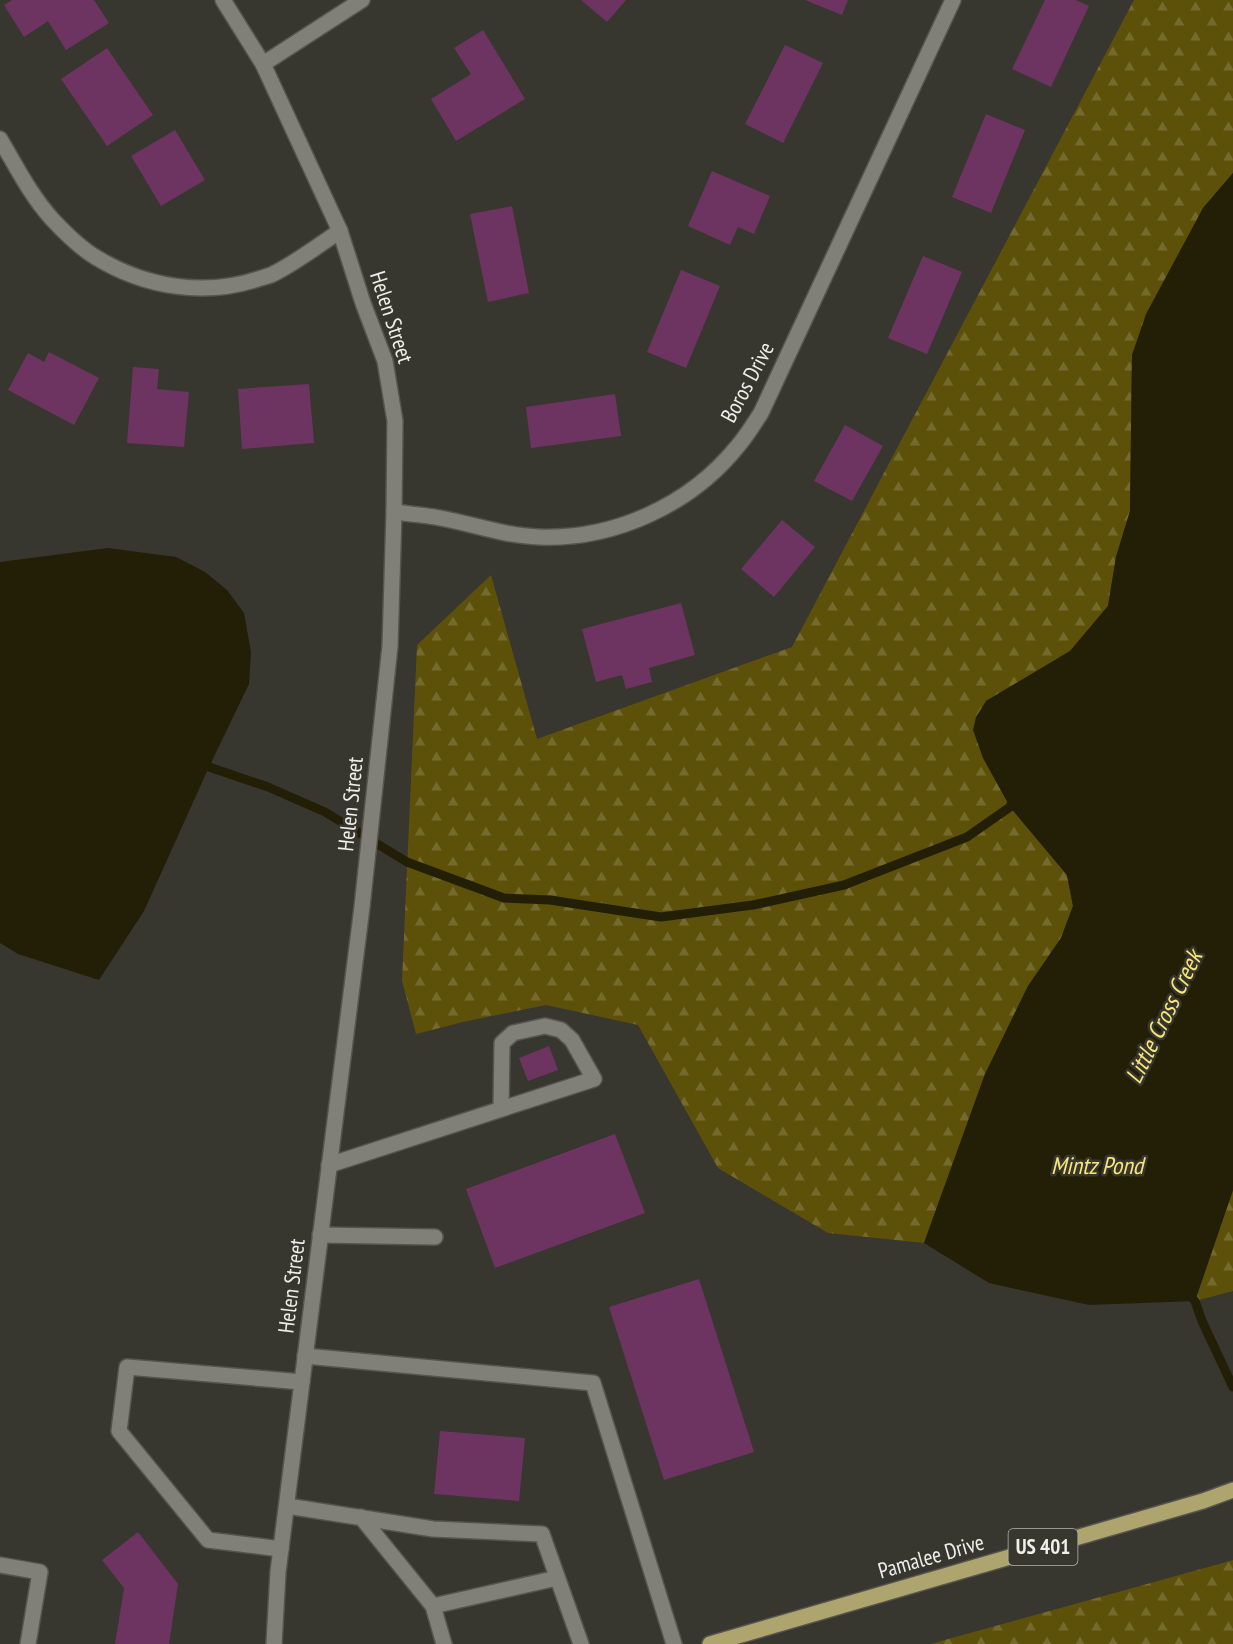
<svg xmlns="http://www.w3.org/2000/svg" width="1233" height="1644" font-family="'PT Sans Narrow',sans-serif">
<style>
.forest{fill:url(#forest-firs)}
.water{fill:#231f06}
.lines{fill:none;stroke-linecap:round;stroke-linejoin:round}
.stream{stroke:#231f06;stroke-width:9}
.building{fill:#6e3461}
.service-casing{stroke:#55544e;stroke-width:18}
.minor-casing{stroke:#55544e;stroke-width:18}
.tertiary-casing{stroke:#55544e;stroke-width:18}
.primary-casing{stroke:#55544e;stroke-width:18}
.service{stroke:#818078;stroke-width:15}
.minor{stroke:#818078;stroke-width:15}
.tertiary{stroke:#818078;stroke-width:15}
.primary{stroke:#aea56e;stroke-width:15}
.labels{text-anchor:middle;stroke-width:5;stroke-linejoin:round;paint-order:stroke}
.shield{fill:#37362f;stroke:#b8b7b2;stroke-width:1.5}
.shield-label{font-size:21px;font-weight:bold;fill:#efeeea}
.street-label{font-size:22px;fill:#efeeea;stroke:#37362f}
.water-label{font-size:24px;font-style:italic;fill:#fae678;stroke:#37362f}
</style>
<defs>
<pattern id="forest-firs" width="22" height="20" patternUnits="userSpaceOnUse" patternTransform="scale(1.5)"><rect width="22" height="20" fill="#5d510a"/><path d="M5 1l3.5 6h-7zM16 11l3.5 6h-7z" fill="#756a2e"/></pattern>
</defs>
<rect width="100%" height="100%" fill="#37362f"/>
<path class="forest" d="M1134,0h99v173l-30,35 -71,147 -2,156 -14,46 -8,49 -38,45 -84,50 24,106 57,68 6,31 -12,32 -33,48 -43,88 -61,169 -96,-10 -110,-65 -80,-143 -92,-20 -83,17 -47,12 -14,-53 15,-336 74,-70 46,164 255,-92z
M1233,1190v101l-38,10z
M1233,1560v84h-303l300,-83z"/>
<path class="water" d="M1233,173v1017l-38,111 -106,4 -100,-22 -65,-40 61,-169 43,-88 33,-48 12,-32 -6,-31 -57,-68 -27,-49 -10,-28 3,-13 10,-16 84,-50 38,-45 8,-49 14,-46 2,-156 14,-41 57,-106z
M108,548l68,9 29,15 22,18 17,23 7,39 -2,32 -40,83 -65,144 -45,69 -81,-26 -18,-11v-381z"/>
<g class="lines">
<path class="stream" d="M204,759l5,8 59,20 57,25 82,50 97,36 46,2 111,17 92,-12 91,-20 123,-48 43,-30 4,-11
M1187,1292l8,9 7,20 31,66"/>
</g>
<path class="building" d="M12,0h82l15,23 -43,27 -18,-29 -24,16 -20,-32z
M581,0h45l-19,22z
M805,0h43l-6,15z
M1045,0h31l13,6 -38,81 -39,-18z
M483,30l42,69 -69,42 -25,-42 40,-25 -17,-26z
M785,45l38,18 -40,80 -38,-19z
M107,48l46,67 -46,31 -46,-67z
M986,114l39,16 -34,83 -39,-16z
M175,130l30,50 -44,26 -30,-50z
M712,171l58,25 -16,38 -16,-7 -8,18 -42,-19z
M512,206l17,87 -41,9 -18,-88z
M923,256l39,16 -35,82 -39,-16z
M681,270l39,16 -34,82 -39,-16z
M49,352l50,26 -25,47 -66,-35 20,-37 16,9z
M133,367l26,2 -2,20 32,3 -5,55 -57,-4z
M309,384l5,59 -72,6 -4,-60z
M615,394l6,42 -90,12 -5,-41z
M845,425l38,21 -31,55 -38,-20z
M782,520l33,27 -41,50 -33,-28z
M681,603l14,52 -46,13 3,14 -26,7 -4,-14 -26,7 -14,-53z
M549,1046l9,24 -30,11 -9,-23z
M615,1134l30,79 -150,55 -29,-79z
M699,1279l55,173 -90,28 -55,-173z
M440,1431l85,7 -6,63 -85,-7z
M138,1532l40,52 -9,60h-54l9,-56 -22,-28z"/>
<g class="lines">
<g class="service-casing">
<path id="service" d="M329,1165l265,-86 -22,-39 -11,-10 -16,-4 -32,7 -11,10 -1,66
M320,1235l115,2
M305,1356l288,27 81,261
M287,1506l146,23 109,5 39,110
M361,1517l72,89 11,38
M281,1549l-73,-9 -89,-109 8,-64 175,15
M0,1565l40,7 -12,72
M433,1606l124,-28"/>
</g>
<g class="minor-casing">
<path id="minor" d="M263,64l99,-64
M0,139c16,27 31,57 52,80 13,14 28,29 45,39 48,29 107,39 161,21 6,-2 12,-3 17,-6 23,-12 44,-28 65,-42
M394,512c15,2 31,3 46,6 33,6 65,18 99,19 75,3 151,-32 198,-90 9,-10 16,-22 24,-34l192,-413"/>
</g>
<g class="tertiary-casing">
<path id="tertiary" d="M223,0l40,64 77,167 23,72 22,58 10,60 -1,91 -4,134 -28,261 -84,665 -4,72"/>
</g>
<g class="primary-casing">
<path id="primary" d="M710,1644l493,-143 30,-11"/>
</g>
<use href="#service" class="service"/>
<use href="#minor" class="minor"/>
<use href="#tertiary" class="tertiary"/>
<use href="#primary" class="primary"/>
</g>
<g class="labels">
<rect class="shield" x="1008.5" y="1529" width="69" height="36" rx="4.5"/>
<g class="shield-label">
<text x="1043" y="1554">US 401</text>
</g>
<g class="street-label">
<text transform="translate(392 317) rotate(72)" y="8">Helen Street</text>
<text transform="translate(747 382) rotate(-62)" y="8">Boros Drive</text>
<text transform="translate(350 804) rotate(-84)" y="8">Helen Street</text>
<text transform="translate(291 1286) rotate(-83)" y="8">Helen Street</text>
<text transform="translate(931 1556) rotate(-16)" y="8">Pamalee Drive</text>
</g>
<g class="water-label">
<text transform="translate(1164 1017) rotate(-64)" y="8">Little Cross Creek</text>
<text x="1097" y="1174">Mintz Pond</text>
</g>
</g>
</svg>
